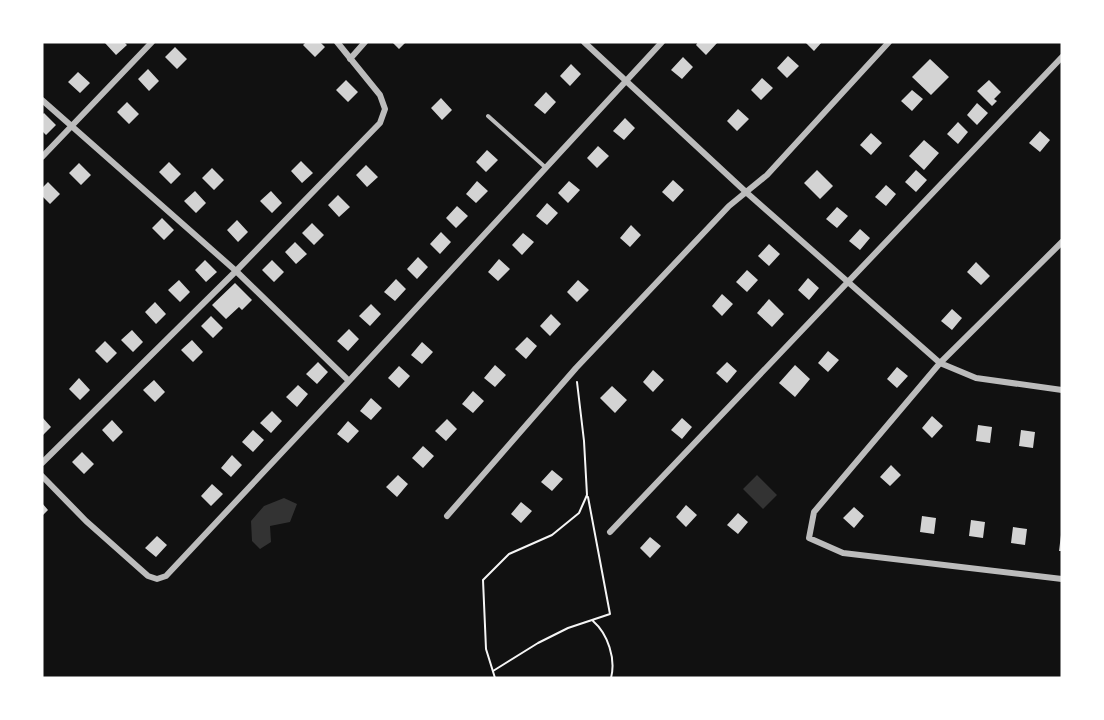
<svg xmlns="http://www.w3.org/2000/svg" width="1104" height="720" font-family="Montserrat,sans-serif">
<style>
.water{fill:#333}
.building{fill:#d3d3d3}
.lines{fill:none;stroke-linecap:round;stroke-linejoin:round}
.path{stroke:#f5f5f5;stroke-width:2}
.service{stroke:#bcbcbc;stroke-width:4}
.minor{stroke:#bcbcbc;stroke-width:6}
</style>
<rect width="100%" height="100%" fill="#111"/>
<path class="water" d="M757,475l20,20 -14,14 -20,-20z
M284,498l13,6 -7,18 -20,4 1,16 -11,7 -8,-8 -1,-20 13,-15z"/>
<path class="building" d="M106,42h18l3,3 -11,10 -11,-12z
M306,42h14l5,5 -10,10 -12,-12z
M392,42h14l-7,7z
M698,42h20l-12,13 -10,-10z
M805,42h17l-8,9z
M175,47l12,12 -10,10 -12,-12z
M788,56l11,10 -12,12 -10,-10z
M683,57l10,10 -11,12 -11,-9z
M930,59l19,18 -18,18 -19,-18z
M571,64l10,10 -11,12 -10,-10z
M148,69l11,12 -10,10 -11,-12z
M78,72l12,11 -10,10 -12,-11z
M762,78l11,10 -12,12 -10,-10z
M346,80l12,12 -10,10 -12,-12z
M989,80l12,12 -7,7 3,2 -5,5 -15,-15z
M912,90l11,9 -11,12 -11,-10z
M546,92l10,10 -11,12 -11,-9z
M441,98l11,12 -10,10 -11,-12z
M127,102l12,12 -10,10 -12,-12z
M977,103l11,10 -11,12 -10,-10z
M738,109l11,10 -12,12 -10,-10z
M44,113l12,12 -10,10 -4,-4v-16z
M625,118l10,10 -11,12 -11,-9z
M958,122l10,10 -10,12 -11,-10z
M1040,131l10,9 -10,12 -11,-9z
M871,133l11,10 -11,12 -11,-10z
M924,140l15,13 -15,17 -15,-14z
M598,146l11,10 -12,12 -10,-10z
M487,150l11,10 -12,12 -10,-10z
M301,161l12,12 -11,10 -11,-12z
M169,162l12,12 -10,10 -12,-12z
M79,163l12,12 -10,10 -12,-12z
M366,165l12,12 -11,10 -11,-12z
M212,168l12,12 -10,10 -12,-12z
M817,170l16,16 -13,13 -16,-16z
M916,170l11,10 -11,12 -11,-10z
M673,180l11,10 -11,12 -11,-10z
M477,181l11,10 -12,12 -10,-9z
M569,181l11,9 -12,13 -10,-10z
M48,182l12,12 -10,10 -8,-8v-8z
M886,185l10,9 -10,12 -11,-9z
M195,191l11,12 -10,10 -12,-12z
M271,191l11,12 -10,10 -12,-12z
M338,195l12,12 -11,10 -11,-12z
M547,203l11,10 -11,12 -11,-9z
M457,206l11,10 -12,12 -10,-10z
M837,207l11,9 -11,12 -11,-9z
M162,218l12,12 -10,10 -12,-12z
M237,220l11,12 -10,10 -11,-12z
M312,223l12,12 -10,10 -12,-12z
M631,225l10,10 -11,12 -10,-9z
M860,229l10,9 -10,12 -11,-9z
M441,232l10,10 -11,12 -10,-10z
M523,233l11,9 -12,13 -10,-10z
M295,242l12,12 -11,10 -11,-12z
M769,244l11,10 -11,12 -11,-10z
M418,257l10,10 -11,12 -10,-10z
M499,259l11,10 -12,12 -10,-9z
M205,260l12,12 -11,10 -11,-12z
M272,260l12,12 -10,10 -12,-12z
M976,262l14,14 -9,9 -14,-13z
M747,270l11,10 -11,12 -11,-10z
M808,278l11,10 -10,12 -11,-10z
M396,279l10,10 -11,12 -11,-9z
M179,280l11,12 -10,10 -12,-12z
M578,280l11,10 -12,12 -10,-10z
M235,283l17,17 -10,10 -3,-3 -13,12 -14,-14z
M722,294l11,10 -11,12 -10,-10z
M769,299l15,15 -12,13 -15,-14z
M155,302l11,12 -10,10 -11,-12z
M371,304l10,10 -11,12 -11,-10z
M952,309l10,9 -10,12 -11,-9z
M551,314l10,10 -11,12 -10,-10z
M211,316l12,12 -10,10 -12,-12z
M349,329l10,10 -11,12 -11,-10z
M132,330l11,12 -10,10 -12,-12z
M527,337l10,9 -11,13 -11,-10z
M192,340l11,12 -10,10 -12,-12z
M105,341l12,12 -10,10 -12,-12z
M422,342l11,10 -11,12 -11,-9z
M828,351l11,9 -11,12 -10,-9z
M318,362l10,10 -11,12 -11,-10z
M727,362l10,9 -10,12 -11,-10z
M495,365l11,10 -11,12 -11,-9z
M795,365l15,14 -15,18 -16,-14z
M399,366l11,10 -11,12 -11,-10z
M897,367l11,9 -11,12 -10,-9z
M653,370l11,10 -11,12 -10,-10z
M79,378l11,12 -10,10 -11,-11z
M154,380l11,12 -10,10 -12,-12z
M298,385l10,9 -11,13 -11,-10z
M612,386l15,14 -12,13 -15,-15z
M473,391l11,10 -11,12 -11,-9z
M371,398l11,10 -11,12 -11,-9z
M272,411l10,10 -11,12 -11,-10z
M932,416l11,10 -11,12 -10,-10z
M42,417l9,10 -9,9z
M682,418l10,9 -10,12 -11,-9z
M447,419l10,10 -11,12 -11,-10z
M112,420l11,12 -10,10 -11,-12z
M348,421l11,10 -11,12 -11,-9z
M978,425l14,2 -2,16 -14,-2z
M253,430l11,10 -11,12 -11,-10z
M1021,430l14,2 -2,16 -14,-2z
M423,446l11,10 -11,12 -11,-10z
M82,452l12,12 -10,10 -12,-12z
M232,455l10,10 -11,12 -10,-9z
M891,465l10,10 -11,11 -10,-9z
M552,470l11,9 -11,12 -11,-9z
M398,475l10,9 -11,13 -11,-10z
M212,484l11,10 -12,12 -10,-10z
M521,502l11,9 -11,12 -10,-9z
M42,503l6,7 -6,6z
M686,505l11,10 -11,12 -10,-10z
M854,507l10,9 -10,12 -11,-10z
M738,513l10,9 -10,12 -11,-9z
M922,516l14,2 -2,16 -14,-2z
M971,520l14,2 -2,16 -14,-2z
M1013,527l14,2 -2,16 -14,-2z
M1061,535h1v16h-3z
M157,536l10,9 -11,12 -11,-9z
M650,537l11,9 -11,12 -10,-10z"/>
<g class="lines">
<path class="path" d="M593,621c15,13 23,38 18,57
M493,671l45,-28 30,-15 42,-14 -22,-117
M495,678l-9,-29 -3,-69 26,-26 43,-19 27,-22 8,-18 -3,-54 -7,-59"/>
<path class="service" d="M488,116l57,51"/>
<path class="minor" d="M584,42l163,151 193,170 36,15 86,12
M350,59l15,-17
M42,100l194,171 113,110
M42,157l110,-115
M1062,242l-122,121 -126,149 -5,26 34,15 219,26
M42,463l194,-192 144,-148 5,-14 -5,-14 -43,-53
M42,476l44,45 62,55 9,3 9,-3 183,-195 313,-339
M447,516l129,-148 153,-162 38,-31 122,-133
M610,532l452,-475"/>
</g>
<rect width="1104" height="720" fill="none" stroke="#ffffff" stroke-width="87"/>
</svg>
